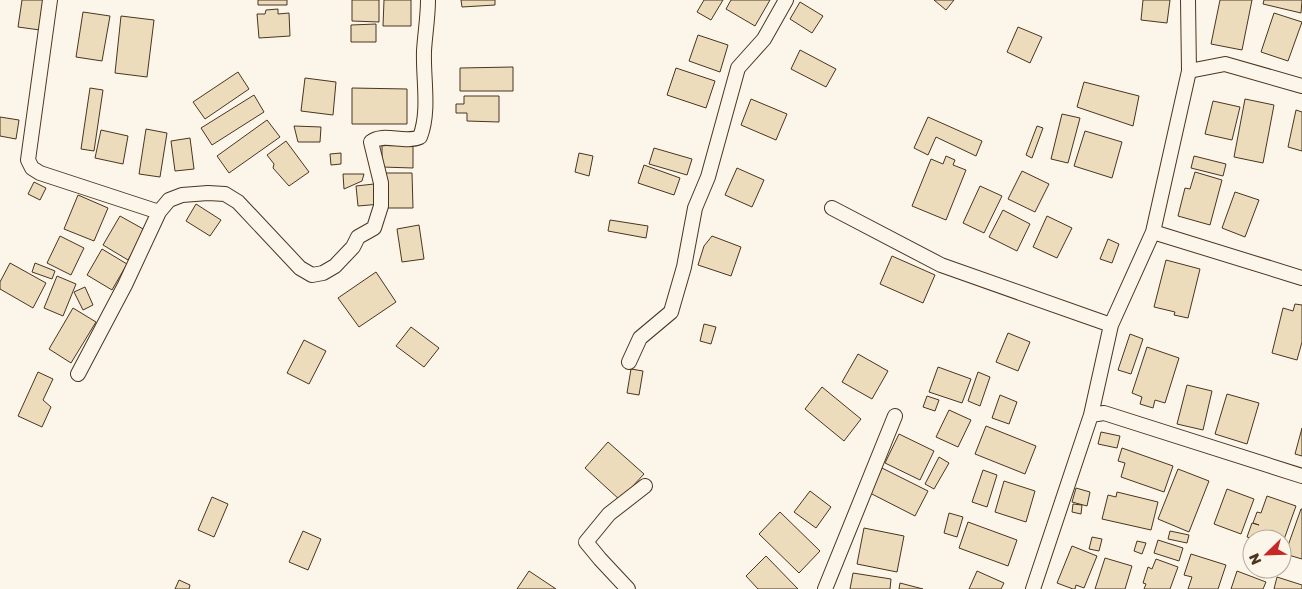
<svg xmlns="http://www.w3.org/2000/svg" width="1302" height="589" font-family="'Golos Text',sans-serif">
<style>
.building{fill:#ecdcbc;stroke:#4a3520}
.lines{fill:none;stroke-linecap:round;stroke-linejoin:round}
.street-casing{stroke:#4a3520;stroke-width:16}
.street{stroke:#fbf6e9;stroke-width:14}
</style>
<rect width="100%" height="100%" fill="#fbf6e9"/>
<path class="building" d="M22,0h23l-5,30 -22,-3z
M258,0h29v5h-29z
M352,0h27v22l-27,-1z
M384,0h27v26h-28z
M461,0h34v5l-33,2z
M704,0h19l-12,20 -14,-8z
M731,0h39l-15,26 -29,-17z
M934,0h20l-8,10z
M1143,0h27l-3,23 -26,-3z
M1220,0h32l-10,50 -31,-6z
M1264,0h38l-1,13 -38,-9z
M800,2l23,14 -11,17 -22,-14z
M278,9v5l11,-1 1,23 -31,2 -2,-24h8l1,-4z
M83,12l27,4 -8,45 -26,-4z
M1274,13l28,9 -14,39 -27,-9z
M121,16l33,4 -7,57 -32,-4z
M376,24v18h-25v-17z
M1018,27l24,10 -12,26 -23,-11z
M698,35l30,10 -8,27 -31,-11z
M800,50l36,19 -10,18 -35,-18z
M513,67v24h-53v-23z
M676,68l39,13 -9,27 -39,-13z
M238,72l11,17 -44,30 -12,-17z
M305,78l31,4 -3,33 -32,-4z
M1084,82l55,14 -6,30 -56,-19z
M90,88l13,2 -9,61 -13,-2z
M352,88l55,1v35h-55z
M254,95l10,17 -52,33 -11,-17z
M464,96h35v26l-32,-1v-8h-11v-9h8z
M751,99l36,15 -11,26 -35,-15z
M1245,99l29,6 -11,58 -29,-6z
M1213,101l27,6 -8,33 -27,-6z
M1296,110l6,2v39l-14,-4z
M1062,114l18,4 -12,45 -17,-4z
M0,117l19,3 -3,19 -16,-3z
M928,117l54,24 -6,15 -40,-19 -8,18 -14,-7z
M267,120l13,17 -51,36 -12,-17z
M294,126l27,1 -1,15h-22z
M1037,126l6,2 -11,30 -6,-3z
M146,129l21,4 -7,44 -21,-3z
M101,130l27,6 -5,28 -28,-6z
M1085,131l37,11 -10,36 -38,-12z
M190,138l4,31 -19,2 -4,-30z
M286,141l23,31 -20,14 -16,-18 1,-4 -7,-9z
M382,143l31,1v24l-31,-1z
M654,148l38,11 -5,16 -38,-11z
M341,153v11l-10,1 -1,-11z
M579,153l14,3 -4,20 -14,-4z
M946,156l9,4 -2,5 13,5 -20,50 -34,-14 19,-47 12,5z
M1194,156l32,8 -3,12 -32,-8z
M644,165l36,13 -6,17 -36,-12z
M737,168l27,12 -12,27 -27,-12z
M1022,171l27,13 -14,28 -27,-13z
M1195,172l27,8 -12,45 -32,-9 7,-28 5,1z
M385,173h27l1,35h-27z
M343,174h21l-2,7 -18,8z
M34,182l12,6 -6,12 -12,-6z
M374,184v11l7,9 -23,2 -2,-20z
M980,186l22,10 -18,37 -21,-10z
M1235,192l24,8 -14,37 -23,-9z
M78,195l30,13 -14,33 -30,-12z
M196,204l25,16 -11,16 -24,-15z
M1003,210l27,14 -13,27 -28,-14z
M120,216l25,14 -17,30 -25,-15z
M1047,216l25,12 -15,30 -24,-11z
M610,220l38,6 -2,12 -38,-7z
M419,225l5,34 -22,3 -5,-33z
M60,236l24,12 -13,27 -24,-12z
M712,236l29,11 -10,29 -33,-11 6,-19z
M1108,239l11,5 -7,19 -12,-4z
M102,249l25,15 -15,26 -25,-15z
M892,256l43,19 -12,28 -43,-19z
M1166,260l34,9 -12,49 -14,-3 1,-3 -21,-5z
M10,263l36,20 -13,25 -33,-19v-7z
M35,263l20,8 -3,8 -20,-7z
M376,272l20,30 -37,25 -21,-29z
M57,276l19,8 -13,32 -19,-8z
M85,287l8,18 -10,5 -9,-18z
M1295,304l7,1v37l-5,18 -25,-7 11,-45 10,3z
M73,308l23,14 -25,41 -22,-14z
M704,324l12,3 -5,17 -11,-3z
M411,327l28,21 -15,19 -28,-21z
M1008,333l22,9 -12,29 -22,-9z
M1130,334l13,5 -12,35 -13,-4z
M304,340l22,11 -17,33 -22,-11z
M1147,347l32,11 -14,45 -10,-3 -2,8 -13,-4 2,-7 -10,-4z
M858,354l30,17 -16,28 -30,-17z
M938,367l33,12 -9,24 -33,-11z
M631,369l12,2 -4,24 -12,-2z
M38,372l15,7 -10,21 8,7 -9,20 -24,-11z
M978,372l12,5 -10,29 -12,-5z
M1187,385l25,6 -9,39 -26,-6z
M822,387l39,32 -17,22 -39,-32z
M1227,394l32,9 -12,41 -32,-10z
M1000,395l17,7 -8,22 -17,-6z
M927,396l12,4 -4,11 -12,-4z
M949,410l22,10 -13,27 -22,-10z
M986,426l50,20 -11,28 -50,-20z
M1302,428v28l-7,-2z
M1101,432l19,4 -3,12 -19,-4z
M899,434l35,17 -14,29 -35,-17z
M608,442l36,32 -24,26 -35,-32z
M1122,448l51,18 -9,26 -43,-15 4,-14 -7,-2z
M939,457l10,6 -15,26 -9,-5z
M882,468l46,23 -13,25 -45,-23z
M1178,469l31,12 -20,51 -31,-13z
M983,470l14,5 -10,32 -15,-5z
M1004,481l31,10 -9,31 -31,-10z
M1076,488l14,4 -3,14 -15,-4z
M1227,489l27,10 -13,35 -27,-10z
M810,491l21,16 -15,21 -22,-16z
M1117,492l41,10 -7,28 -49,-11 6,-24 8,2z
M1267,496l29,10 -14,39v-6h-29l-6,-2 5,-14 7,2 -6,-2 4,-11 4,1z
M212,497l16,7 -14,33 -16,-7z
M1073,504l9,1 -1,9 -9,-2z
M1301,509h1v50l-17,-5z
M780,512l40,39 -21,22 -40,-39z
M949,513l14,4 -6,20 -13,-4z
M968,522l49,18 -9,26 -49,-18z
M864,528l40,8 -7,36 -40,-8z
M303,531l18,8 -13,31 -19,-8z
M1170,531l19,4 -2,8 -19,-4z
M1092,537l10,2 -3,12 -10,-2z
M1158,540l25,8 -4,13 -25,-8z
M1137,541l9,2 -4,11 -8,-3z
M1072,546l25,10 -13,32 -8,-3 -1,4h-2l-16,-6z
M1191,554l35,11 -8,24h-30l4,-12 -8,-2z
M766,556l32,33h-40l-12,-13z
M1105,558l27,8 -7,23h-30z
M1156,559l22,8 -8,22h-26l2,-5 -3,-1 5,-16 4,2z
M529,571l27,18h-39z
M977,571l27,12 -3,6h-32z
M1237,571l29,11 -3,7h-32z
M853,573l38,6 -1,10h-40z
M1277,577l25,8v4h-28z
M179,580l11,5 -1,4h-14z
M900,583l23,6h-24z"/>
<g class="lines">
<g class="street-casing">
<path id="street" d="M50,0l-22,160 4,8 8,5 119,39
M1189,71l36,-7 77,22
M832,208l109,57 170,60
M1153,232l149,46
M629,362l11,-24 31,-26 13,-45 11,-59 13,-31 30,-109 26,-29 22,-39
M78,374l47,-89 34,-73 10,-12 13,-5 26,-2 17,1 13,8 62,66 12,7 11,-2 12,-7 18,-19 5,-10 16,-9 7,-22v-23l-10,-41c12,-10 34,2 49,-5 10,-26 3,-58 4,-86 1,-17 4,-34 4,-51
M1091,415l13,-2 198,63
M628,589l-28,-30 -14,-17 23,-28 36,-28
M825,589l70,-173
M1033,589l58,-174 20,-90 42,-93 36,-161 -1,-71"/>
</g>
<use href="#street" class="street"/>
</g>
<g transform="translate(1267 554) rotate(247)"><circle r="24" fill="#fbf6e9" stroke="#b4a999"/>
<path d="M0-4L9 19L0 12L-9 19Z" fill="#c62828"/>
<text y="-8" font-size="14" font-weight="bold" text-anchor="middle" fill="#4a3520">N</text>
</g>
</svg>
